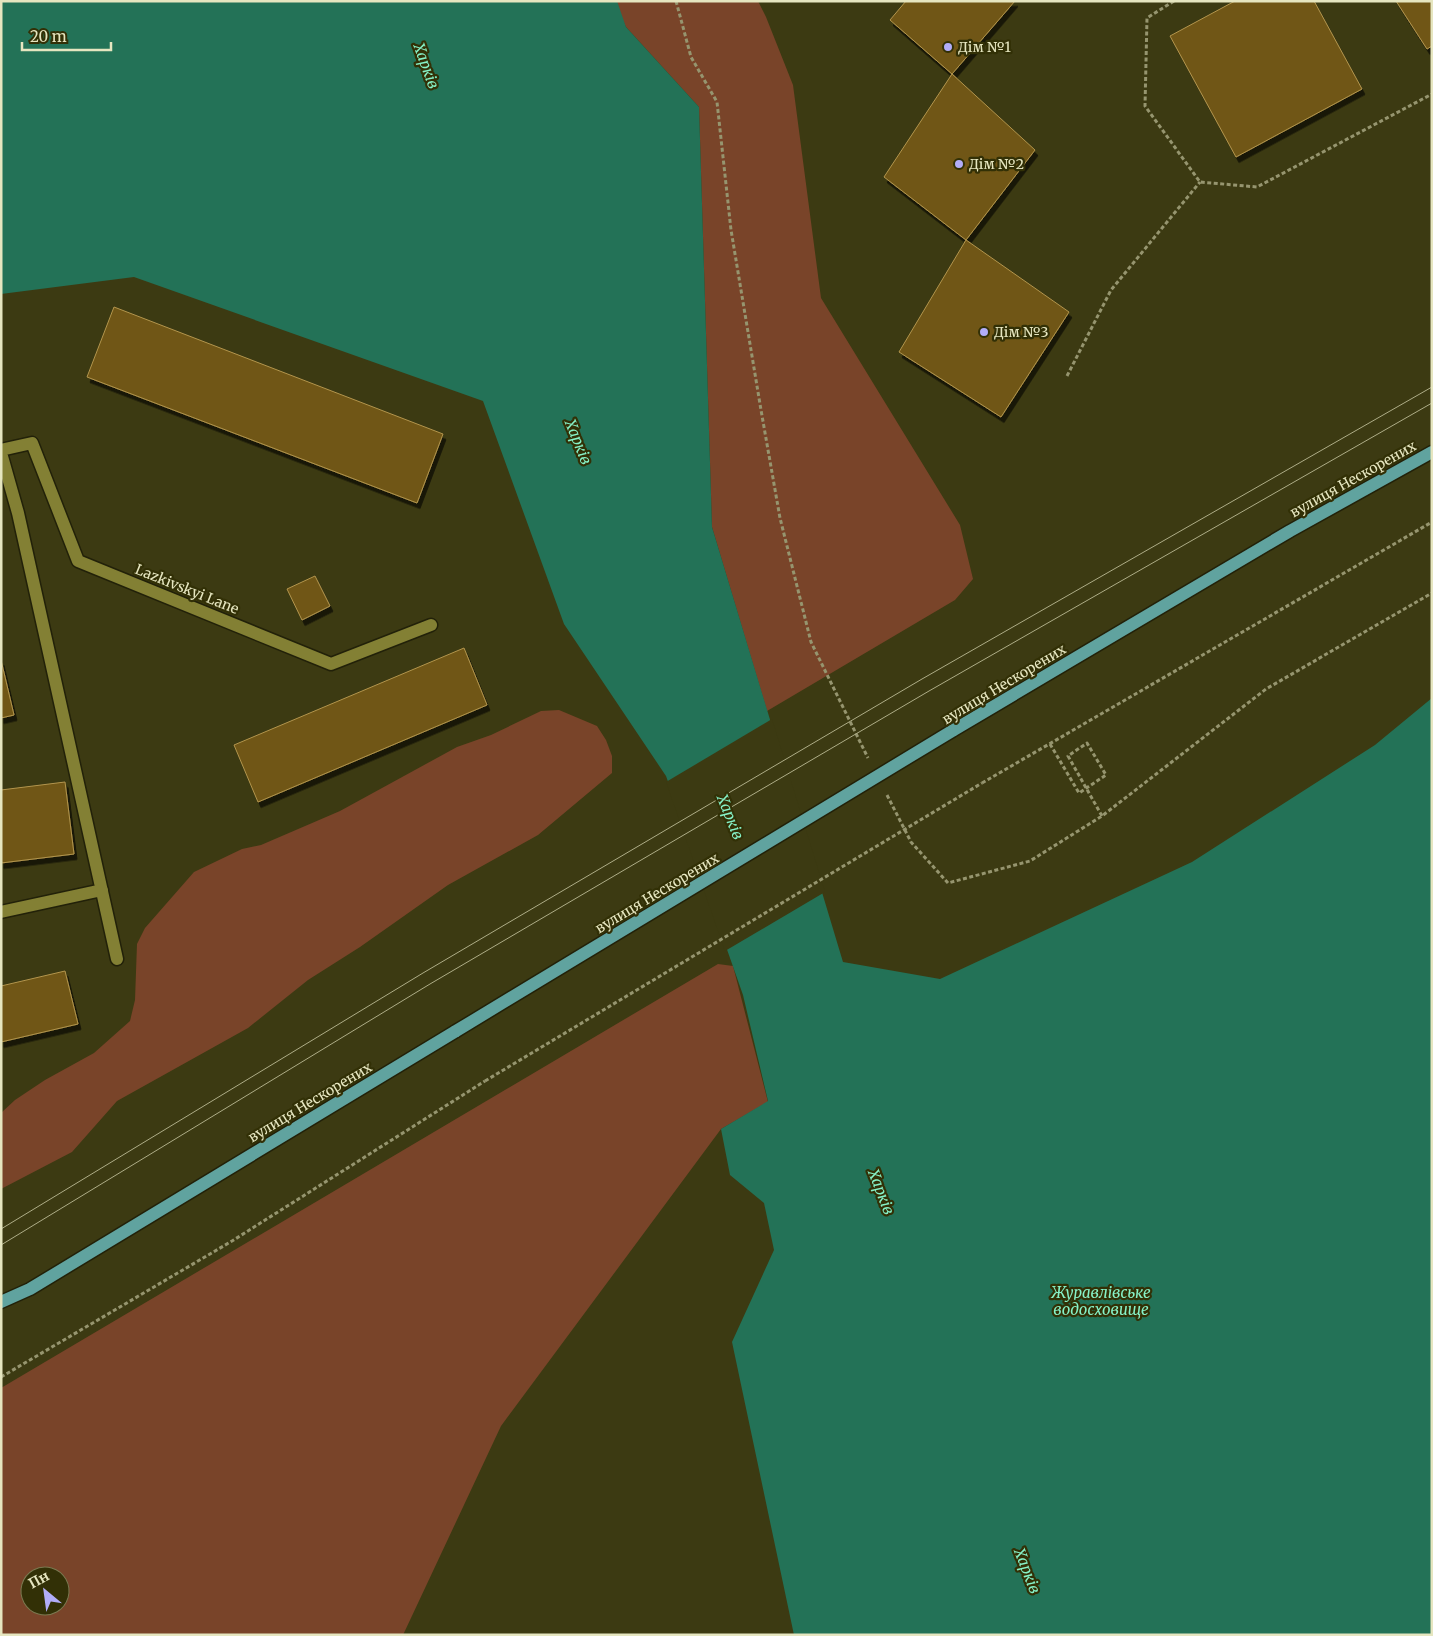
<svg xmlns="http://www.w3.org/2000/svg" width="1433" height="1636" font-family="Merriweather,serif">
<style>
.green{fill:#794429;fill-rule:evenodd}
.water{fill:#237257}
.pier{fill:#3c3a12}
.building{fill:#6f5613;stroke:#b3954e;filter:url(#shadow)}
.lines{fill:none;stroke-linecap:round;stroke-linejoin:round}
.minor-casing{stroke:#222109;stroke-width:15}
.major-casing{stroke:#222109;stroke-width:15}
.path{stroke:#96956f;stroke-width:3;stroke-dasharray:4 2.5;stroke-linecap:butt}
.minor{stroke:#838034;stroke-width:12}
.major{stroke:#60a39f;stroke-width:12}
.tram{stroke:#aead87;stroke-width:1}
.major-bridge-casing{stroke:#222109;stroke-width:15;stroke-linecap:butt}
.path-bridge{stroke:#96956f;stroke-width:3;stroke-dasharray:4 2.5;stroke-linecap:butt}
.major-bridge{stroke:#60a39f;stroke-width:12}
.poi-dot{fill:#b2adf9;stroke:#323006;stroke-width:2}
.labels{text-anchor:middle;stroke-width:4.5;stroke-linejoin:round;paint-order:stroke}
.poi-label{font-size:14px;fill:#e6e6c0;stroke:#323006;text-anchor:start}
.street-label{font-size:14px;fill:#e6e6c0;stroke:#323006}
.water-label{font-size:15px;font-style:italic;fill:#86f2c8;stroke:#323006}
</style>
<defs>
<filter id="shadow"><feDropShadow dx="3" dy="5.5" stdDeviation="0" flood-color="#0009"/></filter>
</defs>
<rect width="100%" height="100%" fill="#3c3a12"/>
<path class="green" d="M613,1h145l8,16 27,68 28,213 139,227 13,54 -18,21 -188,111 -55,-184 -13,-420 -73,-80z
M559,710l38,16 9,14 6,16v17l-74,62 -90,50 -88,62 -52,33 -60,48 -131,73 -45,51 -71,37v-76l14,-13 30,-20 49,-27 36,-32 5,-21 2,-56 8,-16 49,-56 48,-23 19,-4 79,-34 117,-64 34,-12 50,-24z
M718,964l15,2 35,136 -47,27 -220,297 -98,209h-402v-247zM30,1576h30v30h-30z"/>
<path class="water" d="M1,1h616l9,26 73,80 13,420 131,435 97,17 252,-117 183,-117 57,-47v937h-638l-62,-293 42,-92 -10,-47 -34,-28 -9,-46 47,-28 -25,-106 -77,-219 -102,-152 -81,-223 -349,-124 -133,17z"/>
<path class="pier" d="M772,719l53,173 -100,59 -59,-169z"/>
<path class="building" d="M906,1h109l-63,73 -62,-54z
M1235,1h79l48,88 -126,68 -66,-121z
M1396,1h36v45l-5,3z
M952,74l83,76 -69,90 -82,-63z
M966,240l103,72 -68,105 -102,-65z
M114,307l329,127 -26,69 -330,-126z
M315,576l15,30 -28,14 -15,-31z
M464,648l23,57 -229,97 -24,-57z
M1,660l13,55 -13,3z
M65,782l9,72 -73,9v-73z
M65,971l13,53 -77,18v-56z"/>
<g class="lines">
<g class="minor-casing">
<path id="minor" d="M1,450l31,-7 46,118 253,103 100,-39
M1,453l17,60 99,446
M1,912l101,-22"/>
</g>
<g class="major-casing">
<path id="major" d="M952,731l338,-200 142,-79
M1,1302l29,-13 426,-258"/>
</g>
<path class="path" d="M676,1l15,56 26,45 14,128 30,180 19,108 31,124 57,116
M1174,1l-27,17 -2,88 55,76 57,5 175,-93
M1067,376l44,-86 89,-108
M1050,744l29,49 27,-18 -19,-32 -19,13 34,60
M982,783l450,-261
M887,795l24,47 37,41 82,-22 72,-45 164,-127 166,-96
M1,1377l231,-136 253,-160"/>
<use href="#minor" class="minor"/>
<use href="#major" class="major"/>
<path class="tram" d="M1,1229l422,-256 499,-294 510,-292
M1,1245l429,-261 499,-293 503,-288"/>
<g class="major-bridge-casing">
<path id="major-bridge" d="M456,1031l496,-300"/>
</g>
<path class="path-bridge" d="M485,1081l497,-298"/>
<use href="#major-bridge" class="major-bridge"/>
</g>
<g class="poi-dot">
<circle cx="948" cy="47" r="5"/>
<circle cx="959" cy="164" r="5"/>
<circle cx="984" cy="332" r="5"/>
</g>
<g class="labels">
<g class="poi-label">
<text x="958" y="52">Дім №1</text>
<text x="969" y="169">Дім №2</text>
<text x="994" y="337">Дім №3</text>
</g>
<g class="street-label">
<text transform="translate(1353 479) rotate(-29)" y="5">вулиця Нескорених</text>
<text transform="translate(187 589) rotate(22)" y="5">Lazkivskyi Lane</text>
<text transform="translate(1004 684) rotate(-31)" y="5">вулиця Нескорених</text>
<text transform="translate(657 893) rotate(-31)" y="5">вулиця Нескорених</text>
<text transform="translate(310 1102) rotate(-31)" y="5">вулиця Нескорених</text>
</g>
<g class="water-label">
<text transform="translate(426 66) rotate(70)" y="5">Харків</text>
<text transform="translate(578 442) rotate(68)" y="5">Харків</text>
<text transform="translate(730 817) rotate(68)" y="5">Харків</text>
<text transform="translate(881 1192) rotate(69)" y="5">Харків</text>
<text x="1101" y="1298">Журавлівське<tspan x="1101" dy="17">водосховище</tspan></text>
<text transform="translate(1027 1571) rotate(69)" y="5">Харків</text>
</g>
</g>
<rect width="1433" height="1636" fill="none" stroke="#e6e6c0" stroke-width="5"/>
<g transform="translate(45 1591) rotate(331)"><circle r="24" fill="#323006" stroke="#7a7950"/>
<path d="M0-4L9 19L0 12L-9 19Z" fill="#b2adf9"/>
<text y="-8" font-size="14" font-weight="bold" text-anchor="middle" fill="#e6e6c0">Пн</text>
</g>
<path d="M22 42v8h89v-8" fill="none" stroke="#e6e6c0" stroke-width="2.5"/>
<text x="30" y="42" font-size="15" fill="#e6e6c0" stroke="#323006" stroke-width="4" paint-order="stroke">20 m</text>
</svg>
